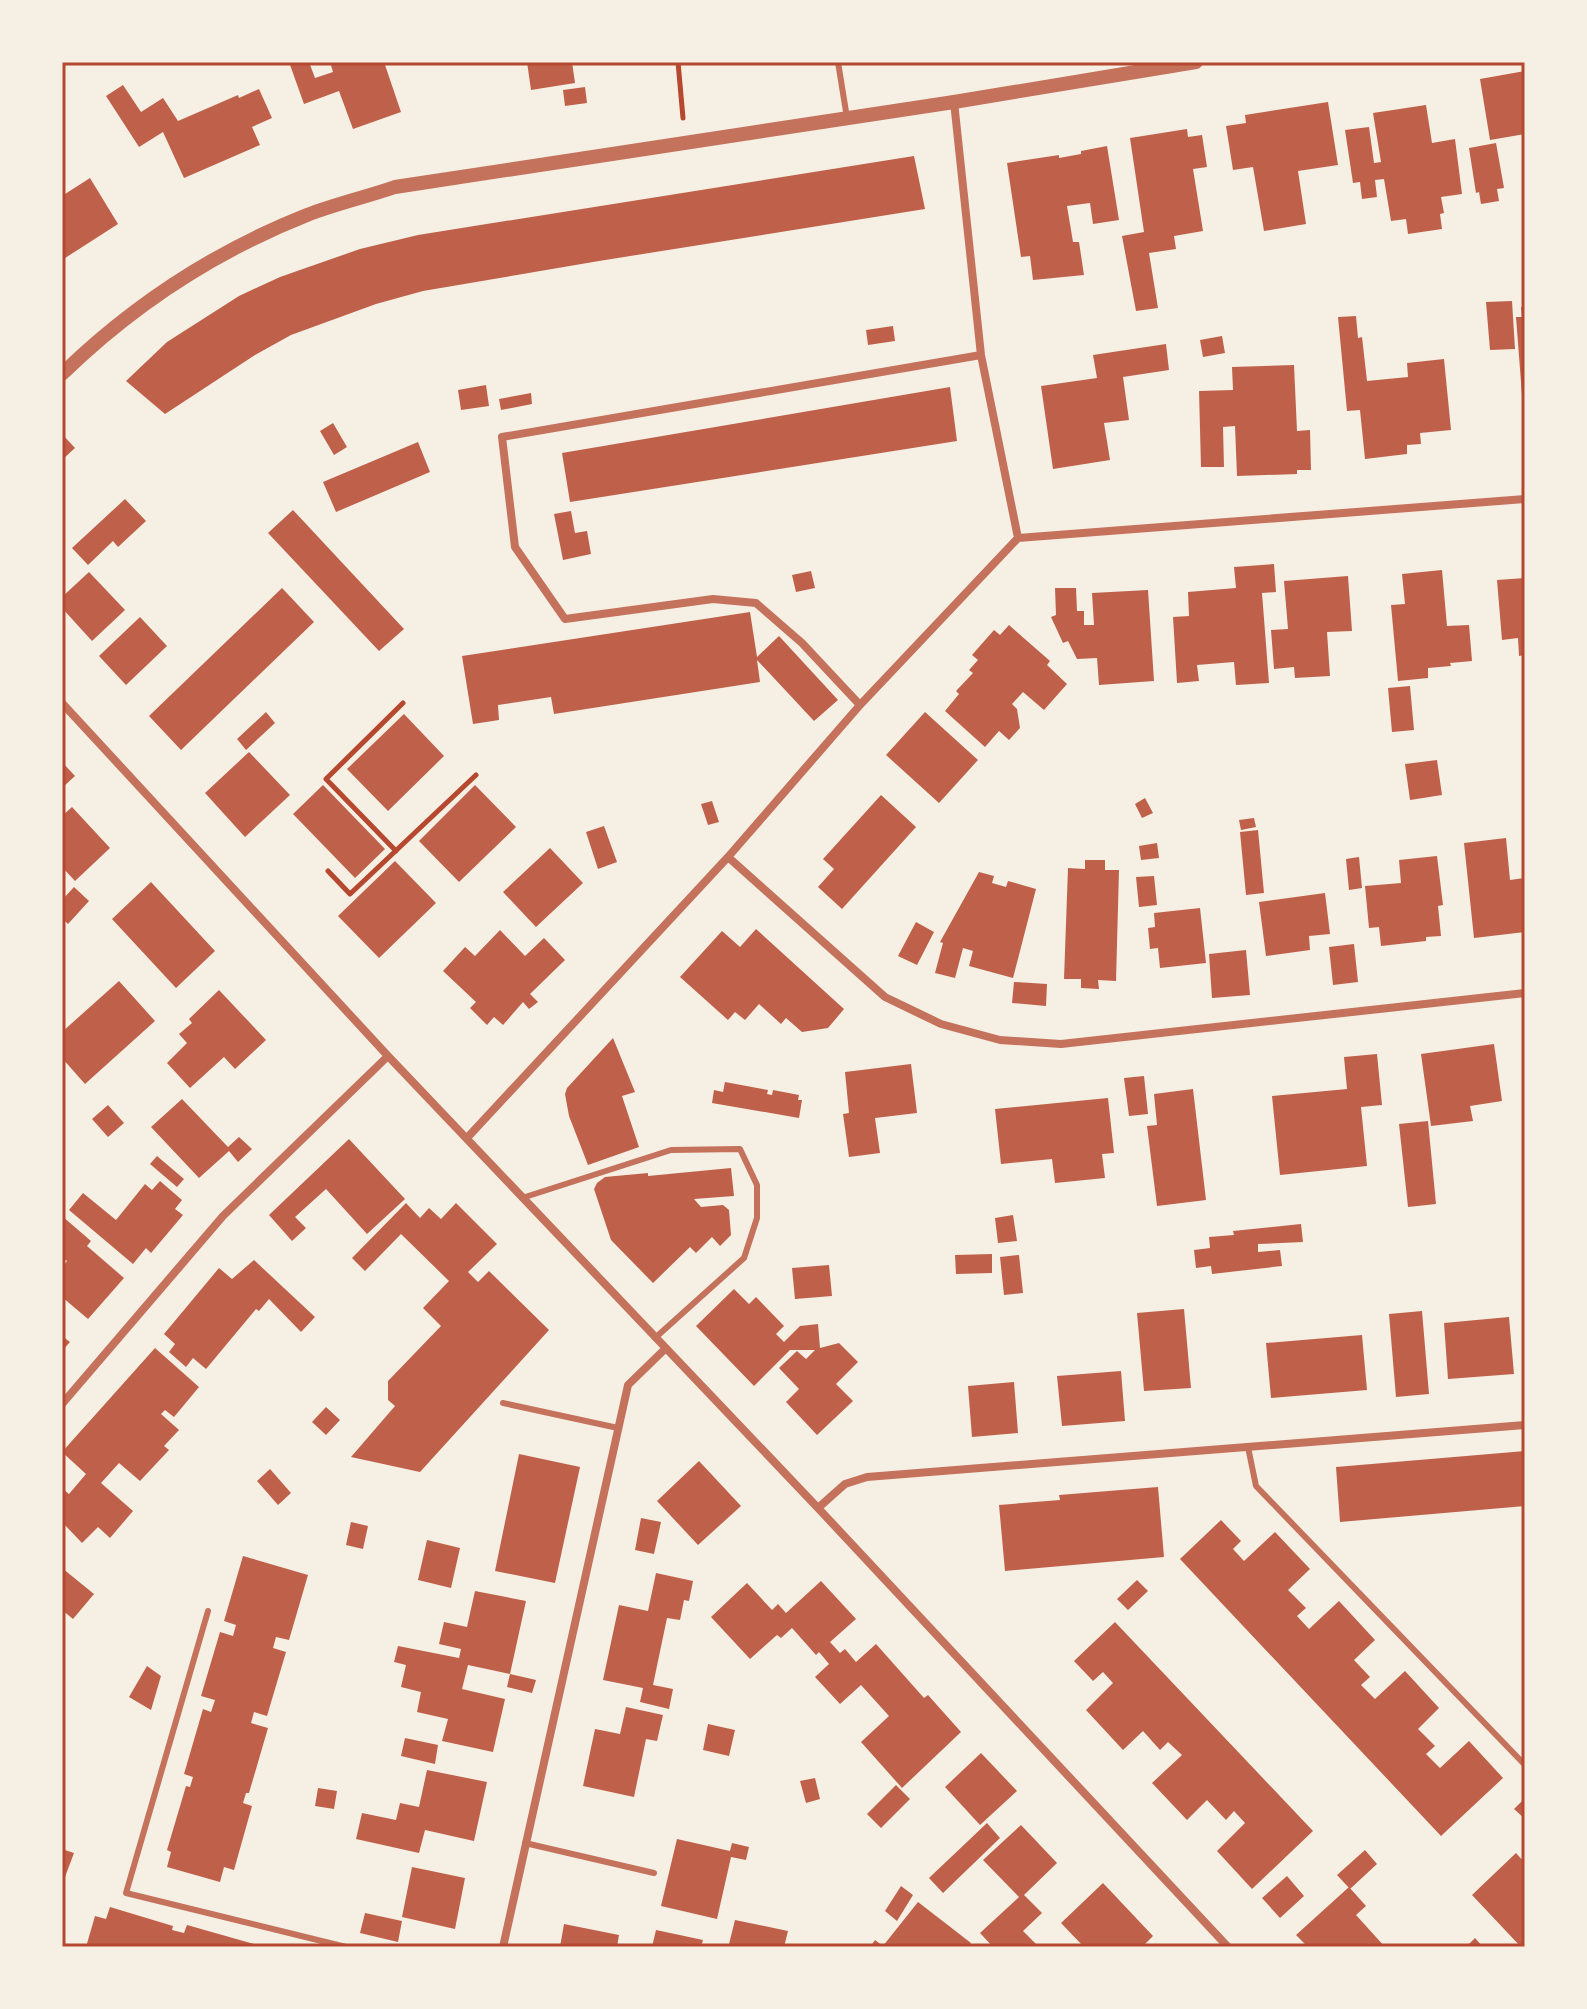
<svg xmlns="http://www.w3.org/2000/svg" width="1587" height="2009" font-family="'Libre Baskerville',serif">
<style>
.building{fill:#bf614a}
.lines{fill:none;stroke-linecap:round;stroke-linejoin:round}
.path{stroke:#b5482f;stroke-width:5}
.service{stroke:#c5725c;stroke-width:6}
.minor{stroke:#c5725c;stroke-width:8}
.tertiary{stroke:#c5725c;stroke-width:14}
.neatline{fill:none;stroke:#b5482f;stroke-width:3}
</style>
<rect width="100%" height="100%" fill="#f6efe4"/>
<path class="building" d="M289,62h20l6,16 18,-6 -3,-10h54l17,50 -48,17 -14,-38 -35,13z
M527,62h45l3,21 -44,7z
M1525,71v63l-35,6 -10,-61z
M123,85l18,27 22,-14 15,23 60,-26 1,3 20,-9 13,29 -20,9 8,18 -76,33 -21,-46 -24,15 -33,-51z
M585,87l2,16 -22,3 -2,-16z
M1328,102l10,63 -40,6 8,53 -42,7 -11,-64 -20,3 -7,-44 20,-3 -1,-8z
M1426,105l6,38 23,-4 7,55 -21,3 3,16 -4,1 2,15 -34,5 -2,-15 -15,2 -7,-42 -9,1 2,17 -15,2 -2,-17 -7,1 -8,-53 24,-3 5,36 7,-1 -8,-49z
M1187,129l1,8 14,-2 5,32 -14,2 10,62 -29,5 2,13 -27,4 9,55 -22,3 -14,-75 22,-4 -14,-94z
M1496,143l8,45 -7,1 2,12 -18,3 -2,-12 -3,1 -7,-45z
M1107,146l12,74 -26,4 -3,-21 -23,3 6,36h6l5,33 -51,5 -3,-24 -9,1 -14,-94 52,-8v3l22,-4v-3z
M914,156l11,53 -326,52 -176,30 -47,13 -85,31 -36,20 -90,59 -39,-33 41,-39 72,-46 41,-19 80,-28 58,-14z
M90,178l28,46 -56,36v-64z
M1512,301l3,48 -25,1 -4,-48z
M1521,307h4v101h-2l-7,-91h6z
M1356,316l2,22 4,-1 5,44 41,-4 -1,-14 37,-4 7,71 -31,3 1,11 -14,1v9l-42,5 -5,-49 -13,1 -9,-94z
M893,326l2,15 -27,4 -2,-15z
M1222,336l3,17 -22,4 -3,-17z
M1166,344l3,26 -46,7 6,43 -25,3 6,37 -57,9 -12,-83 56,-8 -4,-23z
M1294,365l3,66 13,-1 1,40h-14v4l-60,2 -2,-50 -12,1 1,40h-23l-2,-76 34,-1 -1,-23z
M486,385l3,21 -28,4 -3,-20z
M950,387l7,54 -387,61 -8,-49z
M531,393l1,11 -31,6 -2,-11z
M333,423l14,24 -13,8 -14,-24z
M62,434l13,14 -13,12z
M418,442l12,30 -94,40 -13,-30z
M125,499l21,22 -28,26 -5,-6 -25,24 -16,-17z
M293,510l111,119 -25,22 -111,-118z
M571,511l4,22 12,-2 4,23 -28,6 -9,-46z
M1274,564l2,28 -14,1 7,90 -33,2 -2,-23 -37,3 2,16 -22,2 -4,-66 16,-1 -1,-24 48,-4 -2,-21z
M1442,570l5,56 22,-1 3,36 -22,2 1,3 -23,2v10l-30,3 -7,-76 14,-1 -3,-30z
M811,571l4,17 -19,4 -4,-17z
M89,572l36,38 -33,31 -30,-33v-11z
M1348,576l4,55 -25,1 3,44 -35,2 -1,-11 -20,2 -3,-39 17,-1 -4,-48z
M1525,578v77l-6,1 -1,-18 -16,2 -5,-60z
M282,588l32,34 -133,128 -32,-34z
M1055,588h21l1,23h7v14h10l-2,-32 56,-3 6,91 -55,4 -2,-27 -20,1 -9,-18 -5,2 -12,-26 5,-2z
M750,612l7,45 22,-21 59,64 -24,21 -57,-61 3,22 -206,32 -3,-17 -53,8 1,15 -26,4 -11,-68z
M140,617l27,29 -41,39 -27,-29z
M1009,625l41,36 -3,4 20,19 -23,26 -21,-18 -11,12 5,5 3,19 -11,12 -10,-9 -14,16 -40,-36 14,-17 -3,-3 17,-18 -4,-3 9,-10 -6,-5 22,-25 6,5z
M1410,686l4,44 -22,2 -4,-44z
M266,712l9,11 -29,27 -9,-11z
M925,712l53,48 -39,43 -53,-48z
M404,714l40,42 -56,55 -41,-42z
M249,752l41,43 -45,42 -40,-44z
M1437,760l5,35 -32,5 -5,-36z
M62,762l13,14 -13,12z
M323,785l62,64 -30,29 -62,-64z
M475,785l41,42 -57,55 -40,-41z
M881,795l35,32 -74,82 -24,-22 16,-18 -11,-10z
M1145,798l8,15 -11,5 -7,-14z
M712,801l7,21 -11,3 -7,-21z
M72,807l38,41 -35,33 -13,-14v-51z
M1254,818l2,9 -15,3 -2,-10z
M604,826l13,36 -19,7 -12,-37z
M1258,830l6,63 -18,2 -6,-63z
M1506,838l4,42 14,-2 1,54 -51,6 -10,-95z
M1157,843l2,15 -18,2 -2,-14z
M550,848l33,35 -47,44 -33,-35z
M1437,856l6,49 -5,1 3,30 -15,1v4l-45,5 -2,-19 -10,1 -4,-42 36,-3 -2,-23z
M1359,857l3,31 -13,2 -3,-31z
M1085,860h20v10h14l-3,111 -18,-1 1,9 -18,-1v-9h-17l4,-111 17,1z
M395,861l41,42 -57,55 -41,-42z
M979,872l15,4 -2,7 14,4 2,-6 28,8 -23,89 -44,-12 4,-15 -10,-3 -8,30 -20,-5 8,-30 -3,-1z
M1154,876l3,29 -18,2 -3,-30z
M151,882l64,69 -39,37 -64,-69z
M74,887l15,14 -21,23 -6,-6v-18z
M1325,893l5,41 -21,2 1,14 -44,6 -7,-54z
M1200,908l6,55 -46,5 -2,-20 -8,1 -2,-21 7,-1 -1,-14z
M916,922l18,10 -17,33 -19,-9z
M756,929l88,80 -16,19 -26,4 -16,-14 -5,6 -22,-20 -14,16 -10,-8 -7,8 -48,-43 42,-46 18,16z
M500,930l25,26 19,-18 21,22 -35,34 8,8 -9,7 -6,-7 -20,23 -9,-8 -7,8 -17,-17 6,-6 -33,-31 22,-24 10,9z
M1354,944l4,38 -25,3 -4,-38z
M1246,950l4,45 -38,3 -3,-44z
M119,981l36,40 -70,63 -23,-26v-26z
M1014,982l33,2 -1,22 -34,-3z
M219,990l47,50 -31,29 -11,-12 -34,31 -23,-25 20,-20 -8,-9 13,-11 -3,-4z
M613,1038l22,54 -13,4 17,51 -51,18 -19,-49 -4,-22 2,-6z
M1494,1044l8,57 -32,5 3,15 -42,5 -10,-72z
M1377,1054l5,51 -21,2 6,59 -87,9 -8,-79 75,-7 -3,-32z
M911,1064l6,49 -42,5 5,35 -31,4 -6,-43 6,-1 -4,-41z
M1144,1076l4,38 -19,2 -5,-38z
M725,1082l43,8 -1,4 5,1 1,-5 26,5 -1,5h4l-3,18 -87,-15 2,-13 9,2z
M1193,1089l13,111 -49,6 -10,-80 10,-1 -3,-31z
M1108,1098l6,55 -12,1 3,24 -50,5 -3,-24 -51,5 -6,-55z
M182,1099l46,48 11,-10 13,12 -14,13 -9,-11 -30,27 -48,-51z
M108,1105l16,18 -16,14 -16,-18z
M1428,1121l8,83 -28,3 -9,-83z
M349,1139l56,60 -38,35 -41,-45 -31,28 11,11 -14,13 -23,-26z
M157,1156l27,23 -7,8 -27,-23z
M731,1168l3,28 -40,3 7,8 22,-2 6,5 2,25 -11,11 -8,-9 -16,16 -6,-6 -37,36 -42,-43 -17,-51 3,-6 8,-6 43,-4v3z
M160,1181l22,19 -7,9 8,6 -32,38 -5,-5 -13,16 -64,-54 14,-17 33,27 29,-36 7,6z
M406,1203l14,15 9,-10 12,11 15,-16 41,41 -29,28 10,10 11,-11 60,59 -129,142 -69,-15 44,-51 -7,-6v-19l53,-55 -18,-18 26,-27 -48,-47 -36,37 -13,-13z
M1013,1215l4,26 -19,2 -3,-25z
M62,1216l29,25 -4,5 37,32 -36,41 -26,-22v-29l5,-7 -5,-4z
M1301,1224l2,18 -45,2v8l22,-2 2,16 -70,8 -1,-8 -15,2 -2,-18 16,-2 -1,-11 25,-2 -1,-4z
M992,1254v19l-36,1 -1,-19z
M1019,1255l4,38 -19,2 -4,-38z
M254,1260l61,57 -14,15 -32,-33 -10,12 -3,-2 -50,60 -13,-11 -7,9 -17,-15 6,-8 -11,-10 55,-66 13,11z
M829,1265l3,31 -37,3 -3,-31z
M734,1289l15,15 7,-7 28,29 -8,8 8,8 16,-16 18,-2 2,24 19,-5 19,19 -22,22 17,17 -36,34 -31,-33 13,-13 -20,-21 18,-17 9,8 9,-9h-25l-36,36 -58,-60z
M1184,1309l7,79 -47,3 -7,-78z
M1422,1311l7,83 -33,3 -7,-83z
M1509,1317l5,57 -66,5 -4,-56z
M1362,1335l5,55 -96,8 -5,-55z
M62,1336l8,6 -8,9z
M155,1348l44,39 -25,30 -9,-7 -4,4 18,16 -15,16 5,4 -29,31 -21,-18 -18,20 32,28 -23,27 -12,-11 -16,16 -20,-21v-29l2,-3 5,4 17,-20 -24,-22z
M1121,1371l4,50 -63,5 -5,-50z
M1014,1382l4,51 -46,4 -4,-51z
M326,1407l14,13 -14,15 -14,-13z
M1525,1451v55l-185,16 -4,-55z
M519,1454l61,13 -25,116 -60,-12z
M699,1461l42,45 -43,39 -41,-44z
M270,1469l21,24 -13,12 -21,-24z
M1158,1487l6,70 -159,14 -6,-66 61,-5 -1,-5z
M641,1518l20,4 -7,32 -19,-4z
M1221,1520l20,21 -8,8 11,12 31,-29 35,37 -22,21 18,18 -9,8 12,13 30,-28 36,39 -21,20 16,17 -9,8 14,14 30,-28 34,37 -21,21 17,17 -9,8 14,14 29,-27 34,37 -62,58 -261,-277z
M351,1522l17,4 -5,23 -17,-4z
M427,1540l33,8 -9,40 -33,-8z
M243,1556l65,19 -19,65 -13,-3 -3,11 13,4 -19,64 -13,-4 -3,11 17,5 -19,65h-3l-3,10 9,3 -18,64 -10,-3 -4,15 -53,-15 4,-15 -4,-2 19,-64 4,1 3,-10 -9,-3 19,-65 8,3 4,-12 -14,-4 19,-64 13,4 3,-11 -12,-4z
M62,1568l32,26 -21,25 -11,-9z
M656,1573l37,8 -4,20 -5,-1 -4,20 -13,-2 -14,67 20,4 -4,20 -29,-7 3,-14 -40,-8 16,-75 29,6z
M1137,1580l11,11 -20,19 -11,-11z
M821,1581l35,38 -26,23 10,11 5,-4 11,13 20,-18 48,54 4,-3 33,37 -59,56 -41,-46 28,-26 -28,-31 -21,19 -25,-27 14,-13 -10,-12 -3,3 -24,-27 -11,10 -4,-3 -27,24 -39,-42 36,-34 25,27 6,-6 8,9z
M475,1591l51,10 -16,73 -42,-9 -6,24 43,10 -12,53 -51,-11 6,-22 -31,-7 4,-20 -20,-5 5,-22 -12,-3 4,-16 61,12 2,-9 -22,-5 5,-22 23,5z
M1115,1622l198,209 -61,58 -35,-38 28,-28 -11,-12 -8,9 -19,-20 -20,20 -35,-37 30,-28 -14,-13 -8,8 -17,-19 -20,19 -37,-40 27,-27 -10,-11 -10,9 -19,-20z
M147,1666l14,10 -10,34 -22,-13z
M510,1674l26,6 -4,13 -25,-6z
M626,1707l37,8 -6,26 -11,-2 -12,58 -51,-11 12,-57 25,5z
M708,1724l27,6 -6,26 -26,-6z
M405,1738l33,7 -3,19 -34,-8z
M981,1753l36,38 -37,34 -35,-38z
M427,1770l60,12 -13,59 -49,-11 -6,23 -63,-14 6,-26 34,7 4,-17 19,4z
M815,1778l5,21 -14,4 -6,-22z
M896,1785l14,14 -29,29 -14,-14z
M318,1788l19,3 -3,18 -19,-3z
M1525,1798v21l-11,-10z
M987,1823l13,15 -57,55 -14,-15z
M1021,1825l36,38 -33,32 18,18 -19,18 16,16h-46l-13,-14 39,-36 -36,-37z
M677,1839l53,12 2,-8 17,4 -3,13 -15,-3 -14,62 -56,-13z
M62,1849l12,4 -12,32z
M1365,1850l12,14 -27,25 -13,-14z
M1516,1853l9,10v84h-4l-49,-52z
M412,1867l53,11 -10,51 -53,-12z
M1287,1876l17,20 -24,22 -18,-20z
M1103,1883l50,53 -11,11h-58l-23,-24z
M901,1886l12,9 -16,26 -12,-10z
M1349,1887l17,19 -10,9 29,32h-77l-12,-12z
M918,1902l53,41 -3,4h-98l5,-7 8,6z
M110,1907l63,19 -1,4 12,3 3,-8 67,19 -1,3h-167l9,-31 11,3z
M365,1913l37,8 -4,21 -38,-9z
M735,1920l53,11 -4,16h-41l-14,-3z
M564,1924l55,11 -2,12h-57z
M656,1930l47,10 -2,7h-49z
M1475,1938l8,9h-17z"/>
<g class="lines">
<path class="path" d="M678,62l5,56
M396,851l-70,-72 77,-76
M328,871l22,23 126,-119"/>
<path class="service" d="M838,62l9,56
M522,1198l149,-48 69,-1 17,36v33l-13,40 -89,80
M503,1403l115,25
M1248,1447l8,39 269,279
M208,1611l-82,282 220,54
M525,1843l129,30"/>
<path class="minor" d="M1018,538l507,-39
M62,703l326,353 430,452 410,439
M860,705l-58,-62 -46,-40 -43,-4 -148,20 -50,-72 -13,-110 479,-82
M728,857l157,140 56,27 59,16 61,4 464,-51
M467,1138l261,-281 132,-152 158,-167 -37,-183 -27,-253
M62,1404l161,-188 165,-160
M818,1508l27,-24 22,-7 658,-52
M503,1947l125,-562 37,-36"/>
<path class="tertiary" d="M62,374c70,-68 154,-123 245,-159 28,-11 59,-18 88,-28l559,-85 242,-40"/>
</g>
<rect width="1587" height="2009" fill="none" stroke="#f6efe4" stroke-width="128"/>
<rect x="64" y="64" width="1459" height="1881" class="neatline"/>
</svg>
